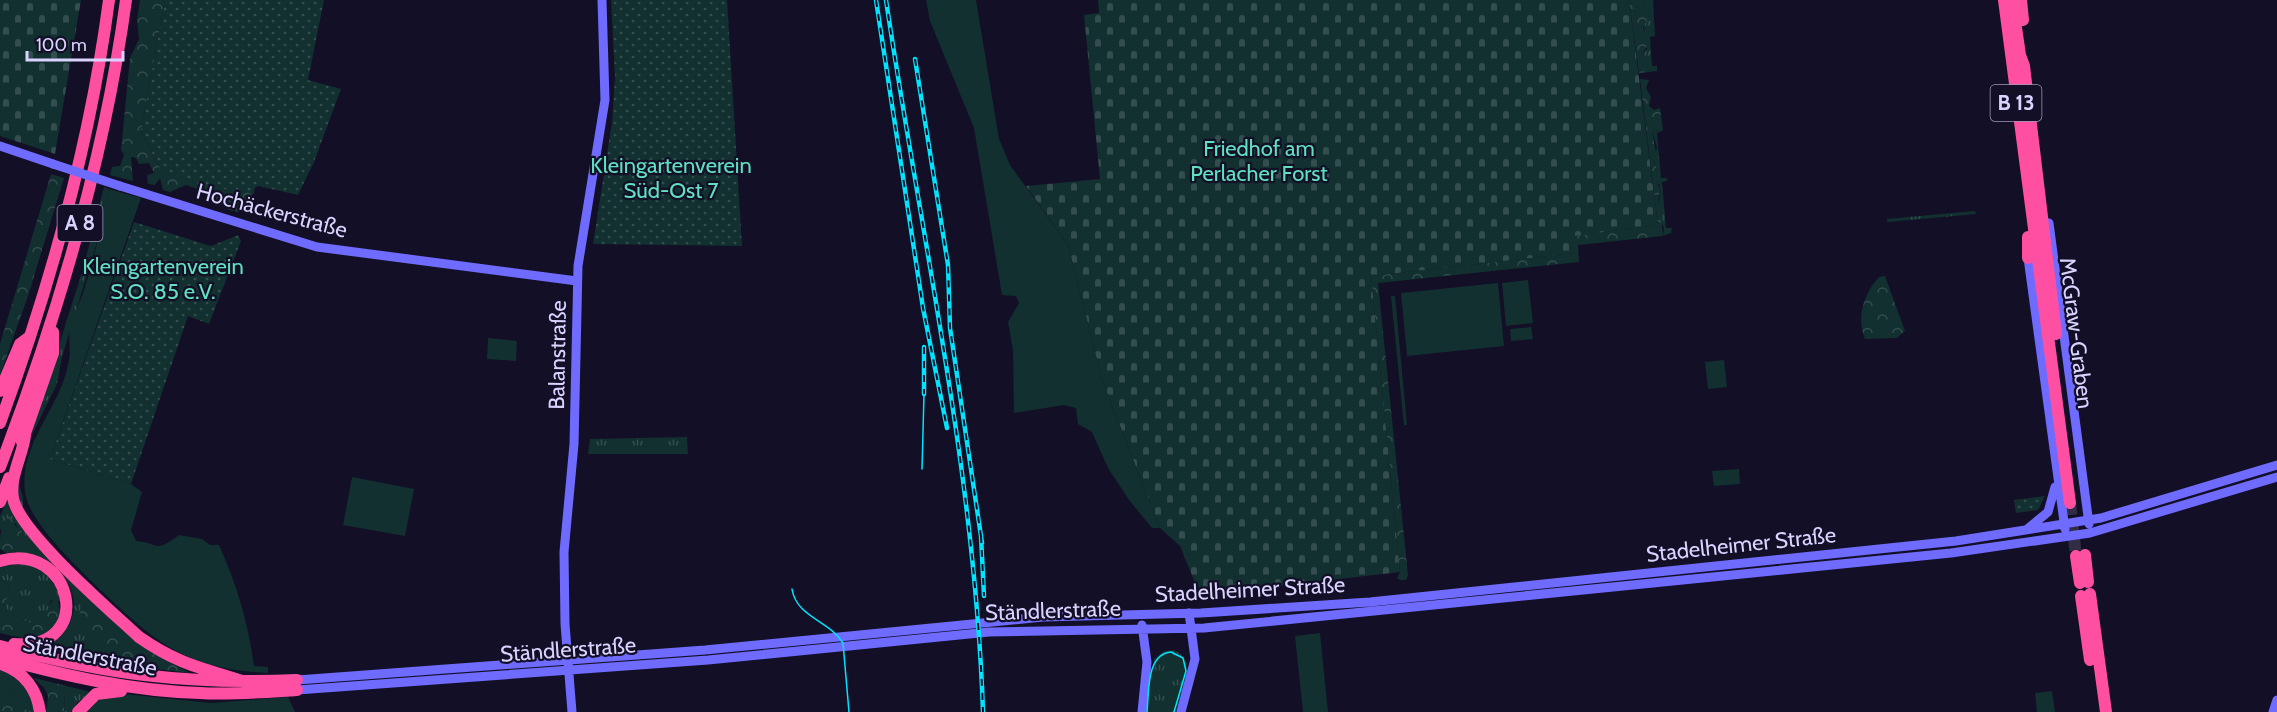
<svg xmlns="http://www.w3.org/2000/svg" width="2277" height="712" font-family="Cabin,sans-serif">
<style>
.grass{fill:url(#grass-tufts)}
.forest{fill:url(#forest-crowns)}
.cemetery{fill:url(#cemetery-stones)}
.park{fill:#12302f}
.garden{fill:url(#garden-dots)}
.lines{fill:none;stroke-linecap:round;stroke-linejoin:round}
.highway-tunnel{stroke:#312d47;stroke-width:12;stroke-dasharray:12 6;stroke-linecap:butt}
.secondary{stroke:#6f6bff;stroke-width:9}
.highway{stroke:#ff4fa3;stroke-width:12}
.tram{stroke:#00e5ff;stroke-width:1.5}
.rail-casing{stroke:#00e5ff;stroke-width:4.5}
.rail{stroke:#130f26;stroke-width:2;stroke-dasharray:7;stroke-linecap:butt}
.secondary-bridge{stroke:#6f6bff;stroke-width:9}
.labels{text-anchor:middle;stroke-width:4.5;stroke-linejoin:round;paint-order:stroke}
.shield{fill:#130f26;stroke:#9e99be;stroke-width:1.5}
.shield-label{font-size:21px;font-weight:bold;fill:#d9d4ff}
.park-label{font-size:22px;fill:#5fe0c0;stroke:#130f26}
.street-label{font-size:22px;fill:#d9d4ff;stroke:#130f26}
</style>
<defs>
<pattern id="grass-tufts" width="24" height="20" patternUnits="userSpaceOnUse" patternTransform="scale(1.5)"><rect width="24" height="20" fill="#12302f"/><path d="M3 7l-1-3M5 7V3M7 7l1-3M15 17l-1-3M17 17v-4M19 17l1-3" fill="none" stroke="#344d4e"/></pattern>
<pattern id="forest-crowns" width="20" height="18" patternUnits="userSpaceOnUse" patternTransform="scale(1.5)"><rect width="20" height="18" fill="#12302f"/><path d="M2 6a3 3 0 1 1 6 0M12 15a3 3 0 1 1 6 0" fill="none" stroke="#344d4e"/></pattern>
<pattern id="cemetery-stones" width="16" height="16" patternUnits="userSpaceOnUse" patternTransform="scale(1.5)"><rect width="16" height="16" fill="#12302f"/><path d="M2 7V4a2 2 0 0 1 4 0v3zM10 15v-3a2 2 0 0 1 4 0v3z" fill="#344d4e"/></pattern>
<pattern id="garden-dots" width="8" height="8" patternUnits="userSpaceOnUse" patternTransform="scale(1.5)"><rect width="8" height="8" fill="#12302f"/><path d="M2 2h.1M6 6h.1" fill="none" stroke="#344d4e" stroke-width="1.8" stroke-linecap="round"/></pattern>
</defs>
<rect width="100%" height="100%" fill="#130f26"/>
<path class="grass" d="M1644,0h9l2,36 -5,1 2,29h5v5l-9,1v-11l-5,-6 4,-6 -5,-38 3,-3z
M1663,130l-6,3 4,45h6v3l-5,1 4,46h6l-1,5 -8,3 1,-8 -7,-16 4,-23 -5,-13 1,-7 -3,-8 3,-14 -5,-16z
M104,187l5,2 -5,30 -42,138 -5,27 -25,51 -14,47 5,15v13l18,26 -20,-26 -5,-28 67,-213z
M1975,211l1,3 -89,8v-3z
M687,437l1,17h-100l2,-15z
M7,500l21,34 64,64 31,67 -77,-18c8,-8 20,-15 25,-27 14,-38 -24,-64 -56,-68l5,-6 -4,-23 -16,7v-14z
M25,564c23,6 28,18 38,38l-12,-2 -6,18 -10,7 -17,-7 -15,-12 7,-14 -3,-10 -7,-4v-12z
M1173,650c27,9 8,43 3,62h-31l9,-53 10,-8z
M0,670c22,9 29,21 36,42h-13l-8,-5v-10l-15,-14z
M34,678l57,14 -13,10 -7,10h-7l1,-20 -14,-8 -7,4z"/>
<path class="forest" d="M140,0h25l-24,131 21,41 80,21 13,-6 -1,6 -8,7 -2,12c-19,1 -25,-10 -39,-20 -6,-3 -14,-5 -19,-7l-16,7 -7,-2 -3,-12 -5,7 -7,-1 -1,-9 7,-2 -5,-10 -10,1 -3,-6 -5,-1 2,24 -23,-6 2,-8 8,-1 4,-11 -3,-5 9,-92 9,-19 -2,-19z
M1629,0h15l1,8 -3,3 5,10 -4,6 5,16 -5,12 5,6v11l-9,1z
M1640,79l9,1 -3,8 5,9 -2,9 5,4 6,-2 3,22 -11,1 5,27 -3,3 3,8 -1,7 4,5 -2,4 3,4c-7,17 2,30 2,47l-85,9 1,17 -201,21 30,292 -2,5h-6l-3,-2 3,-6 -29,-296 203,-23 -1,-17 85,-11z
M51,174l13,4 -36,118 -28,79v-31z
M1885,276l20,55 -8,7 -32,1c-9,-21 -1,-46 14,-62z
M9,516l10,15 5,2 2,6 -11,13 -9,1 -6,-4c0,-14 0,-23 9,-33z
M0,578l7,4 3,11 -7,13 15,12 17,7c16,-11 11,-20 22,-30l4,23c-16,24 -36,22 -61,15z
M92,598l63,56 35,19 -67,-8 -2,-5 -27,-8c-9,-15 -20,-34 -11,-51z
M0,683l15,14v10l8,5h-23z
M51,684l11,3 3,5 -1,20h-18l2,-16 -4,-8z"/>
<path class="cemetery" d="M0,0h81l-26,154 -55,-18z
M1098,0h531l29,225 -84,11v17l-203,23 29,296 -200,23 -20,-49 -20,-18 -58,-148 -34,-135 -42,-59 74,-7 -16,-164 15,-2z"/>
<path class="park" d="M926,0h50l23,139 11,26 58,80 34,135 58,148h-8l-23,-28 -21,-32 -16,-36 -14,-8 -2,-16 -12,-3 -50,8 -1,-63 -5,-28 11,-19 -3,-7 -14,-1 -28,-167 -44,-107z
M109,189l32,9 -91,261 81,25 11,8 -11,38 5,11c25,2 17,13 43,-6l23,4 8,6h9c18,40 29,77 35,121l14,1v6c-74,-4 -106,-24 -159,-75 -23,-22 -76,-71 -83,-101 -11,-50 36,-90 43,-137 2,-10 -1,-21 1,-32 3,-13 10,-25 14,-38 10,-34 19,-67 25,-101z
M1528,280l5,43 -27,3 -4,-43z
M1498,283l6,63 -97,10 -6,-63z
M1391,296h4l12,129h-3z
M1531,327l2,12 -22,2 -1,-12z
M488,338l29,3 -1,20 -29,-2z
M1724,360l3,27 -19,2 -3,-27z
M1739,469l1,15 -26,2 -2,-15z
M352,477l62,12 -9,47 -62,-11z
M1320,633l8,79h-25l-8,-76z
M2052,691l3,21h-18l-2,-19z
M115,693l96,10 77,-6 7,15h-214l14,-12z"/>
<path class="garden" d="M165,0h159l-16,80 33,9 -27,73 -16,33 -40,-9 -15,8 -81,-22 -21,-41z
M611,0h116l15,246 -149,-2 19,-122 3,-45z
M134,222l77,24 27,-11 3,6 -32,83 -21,-8 -57,168 -81,-25z
M2045,496l-7,14 -22,3 -2,-13z"/>
<g class="lines">
<path class="highway-tunnel" d="M2070,503l6,53"/>
<path class="secondary" d="M0,146l53,18
M120,186l197,61 260,34
M2049,223l40,301
M2028,258l37,271
M2026,530l22,-18 7,-25
M1142,625l5,37 -5,50
M297,680l408,-30 338,-33 158,-4 169,-11 586,-61 145,-23 176,-53
M297,690l411,-30 281,-28 215,-4 747,-75 139,-20 187,-56
M572,712l-7,-88 -1,-72 10,-108 4,-178 27,-166 -3,-100
M1181,712l14,-53 -6,-46
M2273,712l4,-12"/>
<path class="highway" d="M2004,0l66,503
M2012,0l8,55 4,11 32,268
M2021,0l2,20
M2028,237v21
M0,391l20,-47 8,-6
M0,423c50,-136 90,-279 109,-423
M25,435c-2,20 -16,42 -12,63 6,34 97,112 126,139 40,28 64,31 109,46
M22,442l31,-89v-21
M0,467c58,-151 104,-306 126,-467
M0,502l9,-24
M2085,555l3,27
M2076,556l4,27
M0,561c73,-21 97,90 14,83
M2090,594l16,118
M2081,596l9,64
M0,646c106,28 186,39 297,34
M0,658c66,18 132,33 200,35 32,2 65,-1 97,-3
M1,664c23,8 36,25 39,48
M78,712l18,-18 25,-3"/>
<path class="tram" d="M922,469l2,-75
M792,589c4,28 38,32 51,54l6,69
M1147,712c2,-19 -1,-58 24,-60l12,6 3,13 -12,41"/>
<g class="rail-casing">
<path id="rail" d="M876,0l47,308 24,120
M886,0c35,237 89,472 97,712
M915,59l33,206 2,63 32,215
M924,347v47
M981,536l3,60"/>
</g>
<use href="#rail" class="rail"/>
<path class="secondary-bridge" d="M53,164l67,22"/>
</g>
<g class="labels">
<g class="shield">
<rect x="1990.5" y="85" width="51" height="36" rx="4.5"/>
<rect x="57.5" y="205" width="45" height="36" rx="4.5"/>
</g>
<g class="shield-label">
<text x="2016" y="110">B 13</text>
<text x="80" y="230">A 8</text>
</g>
<g class="park-label">
<text x="1259" y="156">Friedhof am<tspan x="1259" dy="25">Perlacher Forst</tspan></text>
<text x="671" y="173">Kleingartenverein<tspan x="671" dy="25">Süd-Ost 7</tspan></text>
<text x="163" y="274">Kleingartenverein<tspan x="163" dy="25">S.O. 85 e.V.</tspan></text>
</g>
<g class="street-label">
<text transform="translate(272 210) rotate(15)" y="8">Hochäckerstraße</text>
<text transform="translate(2077 333) rotate(83)" y="8">McGraw-Graben</text>
<text transform="translate(557 355) rotate(-89)" y="8">Balanstraße</text>
<text transform="translate(1741 544) rotate(-6)" y="8">Stadelheimer Straße</text>
<text transform="translate(1250 589) rotate(-3)" y="8">Stadelheimer Straße</text>
<text transform="translate(1053 610) rotate(-2)" y="8">Ständlerstraße</text>
<text transform="translate(568 649) rotate(-4)" y="8">Ständlerstraße</text>
<text transform="translate(90 655) rotate(11)" y="8">Ständlerstraße</text>
</g>
</g>
<path d="M27 51v9h96v-9" fill="none" stroke="#d9d4ff" stroke-width="3"/>
<text x="36" y="51" font-size="18" fill="#d9d4ff" stroke="#130f26" stroke-width="4.5" paint-order="stroke">100 m</text>
</svg>
